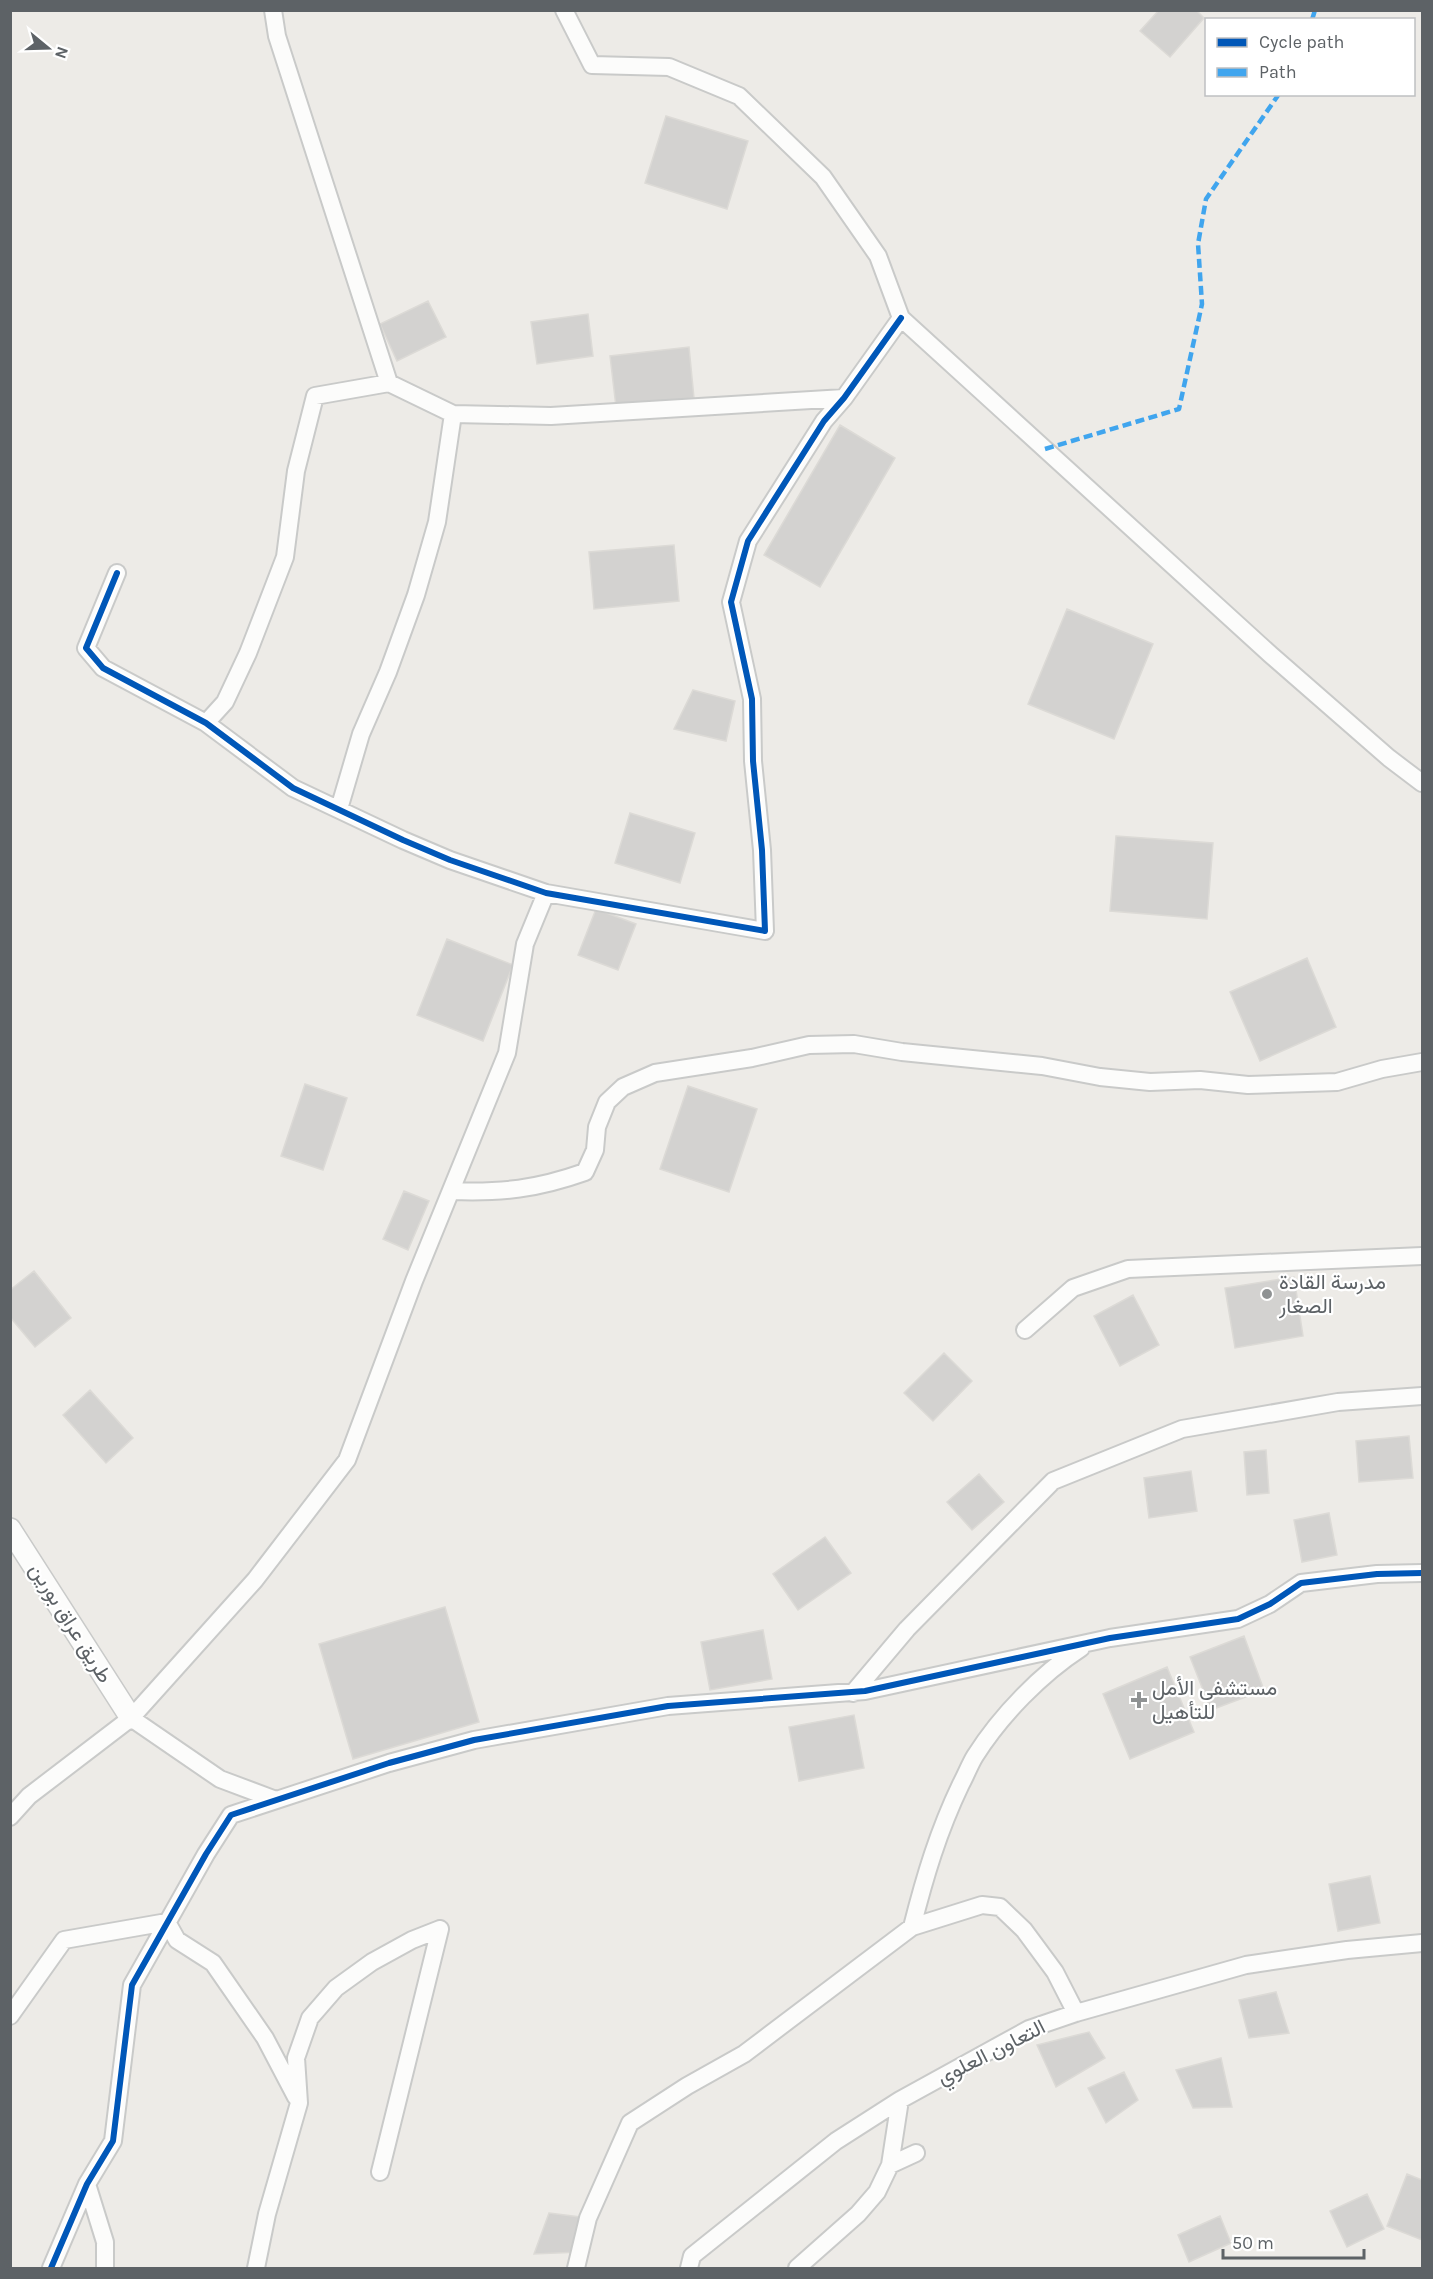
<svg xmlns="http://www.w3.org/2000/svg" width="1433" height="2279" font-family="Karla,Vazirmatn,sans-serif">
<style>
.building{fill:#d3d2d0;stroke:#dcdad6;stroke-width:1.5}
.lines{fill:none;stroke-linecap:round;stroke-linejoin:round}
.minor-casing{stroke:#c9cac9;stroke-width:20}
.tertiary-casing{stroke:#c9cac9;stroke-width:24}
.minor{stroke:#fcfcfb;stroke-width:16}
.tertiary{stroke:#fcfcfb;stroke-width:21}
.quiet{stroke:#40a5ee;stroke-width:4.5;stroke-dasharray:9 4.5;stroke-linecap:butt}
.cycleway-casing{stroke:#fff;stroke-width:10}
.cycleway{stroke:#0057b8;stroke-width:6}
.poi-dot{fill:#8f9293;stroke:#fff;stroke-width:2}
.labels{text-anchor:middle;stroke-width:4.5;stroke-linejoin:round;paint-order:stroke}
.poi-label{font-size:21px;fill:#5d6266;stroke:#fff;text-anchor:start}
.street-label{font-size:21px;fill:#5d6266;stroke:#fff}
</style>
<rect width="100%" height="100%" fill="#edebe7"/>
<path class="building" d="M1159,10h37l8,8 -34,39 -30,-26z
M666,116l82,25 -21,68 -82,-26z
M428,301l18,36 -49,24 -17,-37z
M588,314l5,42 -56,8 -6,-42z
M689,347l5,51 -78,9 -6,-51z
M840,425l55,33 -75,129 -56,-32z
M674,545l5,56 -85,8 -5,-57z
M1067,609l86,35 -39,95 -86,-35z
M693,690l42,11 -9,40 -52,-12z
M630,813l65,20 -15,50 -65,-20z
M1116,836l97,7 -6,76 -97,-8z
M596,909l40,15 -18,46 -40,-15z
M447,939l66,26 -30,76 -66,-26z
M1307,958l29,69 -76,34 -30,-69z
M305,1084l42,14 -24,72 -42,-14z
M688,1086l69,23 -28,83 -69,-23z
M404,1191l25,10 -21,49 -25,-11z
M34,1271l37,47 -36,29 -25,-30v-27z
M1294,1277l9,59 -68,12 -10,-60z
M1133,1295l26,50 -39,21 -26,-50z
M944,1353l28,28 -39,40 -29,-28z
M90,1390l43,48 -27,25 -43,-48z
M1409,1436l4,42 -54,4 -3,-41z
M1266,1450l3,43 -22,2 -3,-43z
M1191,1471l6,40 -48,7 -5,-40z
M979,1474l25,28 -32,28 -25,-28z
M1329,1513l8,42 -35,7 -8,-42z
M825,1537l26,36 -53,37 -25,-36z
M445,1607l34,115 -126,37 -34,-115z
M763,1630l9,49 -62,11 -9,-48z
M1244,1636l20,54 -53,20 -21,-53z
M1167,1667l27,65 -64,27 -27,-65z
M854,1715l10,53 -65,13 -10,-54z
M1370,1876l10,47 -42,8 -9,-47z
M1276,1992l13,41 -40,5 -10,-38z
M1089,2032l16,26 -49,29 -19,-42z
M1221,2058l11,49 -39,1 -17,-38z
M1124,2072l14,28 -32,23 -18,-35z
M1407,2174l15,6v60l-35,-14z
M1367,2194l17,35 -37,18 -17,-36z
M549,2213l39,5 -8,34 -46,2z
M1220,2216l11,27 -42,19 -11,-27z"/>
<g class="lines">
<g class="minor-casing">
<path id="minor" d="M273,10l4,26 112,347 64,31 98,2 293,-18
M564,10l28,55 77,2 70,29 84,81 55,79 23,62 370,337 118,103 33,25
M117,573l-31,75 17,20 103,55 87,65 110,52 47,20 96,33 219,38 -3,-81 -9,-89 -1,-62 -21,-97 17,-61 76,-120 20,-23 57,-80
M206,723l19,-21 23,-49 37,-96 11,-86 19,-75 74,-13
M339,809l22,-75 27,-62 28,-77 21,-73 16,-108
M451,1191c51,2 86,-2 134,-19l10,-22 2,-23 10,-25 16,-15 32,-14 97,-15 57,-13 45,-1 48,8 140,14 58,11 50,5 50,-2 48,5 89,-3 45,-13 40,-7
M1025,1330l48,-42 55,-19 294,-13
M853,1693l54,-64 146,-148 129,-52 156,-27 84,-6
M131,1718l89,61 56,21
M10,1817l19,-21 102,-78 124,-138 92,-120 67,-179 93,-228 18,-109 21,-51
M167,1922l10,18 36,23 52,75 31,59
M912,1927c13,-51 26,-95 49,-143 5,-9 9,-20 14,-28 26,-41 66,-82 106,-108
M10,2016l54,-76 103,-18
M890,2165l26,-12
M380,2172l60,-243
M87,2184l18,58v26
M51,2268l36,-84 26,-43 19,-156 74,-131 25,-39 158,-52 85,-23 194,-34 197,-15 245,-53 128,-19 32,-15 31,-21 76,-9 45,-1
M256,2268l11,-54 32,-111 -3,-45 14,-40 26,-30 36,-26 40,-22 28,-11
M576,2268l12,-50 42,-95 57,-37 57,-32 168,-127 70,-22 18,2 24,23 31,42 21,41
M689,2268l3,-12 144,-115 64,-41 129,-71 47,-16 170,-48 101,-15 75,-7
M797,2268l61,-54 19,-22 13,-27 10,-65"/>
</g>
<g class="tertiary-casing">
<path id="tertiary" d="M10,1529l121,189"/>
</g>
<use href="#minor" class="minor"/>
<use href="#tertiary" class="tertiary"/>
<path class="quiet" d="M1312,20l3,-10
M1045,449l134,-40 23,-105 -4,-60 8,-45 73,-105"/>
<g class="cycleway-casing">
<path id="cycleway" d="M117,573l-31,75 17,20 103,55 87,65 110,52 47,20 96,33 219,38 -3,-81 -9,-89 -1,-62 -21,-97 17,-61 76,-120 20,-23 57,-80
M51,2268l36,-84 26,-43 19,-156 74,-131 25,-39 158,-52 85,-23 194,-34 197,-15 245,-53 128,-19 32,-15 31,-21 76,-9 45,-1"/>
</g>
<use href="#cycleway" class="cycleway"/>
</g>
<g class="poi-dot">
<circle cx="1267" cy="1294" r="6"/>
<path d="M1136 1691h6v6h6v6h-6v6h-6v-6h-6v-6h6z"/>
</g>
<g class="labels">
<g class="poi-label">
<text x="1279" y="1289">مدرسة القادة<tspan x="1279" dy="24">الصغار</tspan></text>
<text x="1152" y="1695">مستشفى الأمل<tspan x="1152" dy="24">للتأهيل</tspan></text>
</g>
<g class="street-label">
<text transform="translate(71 1623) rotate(58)" y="7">طريق عراق بورين</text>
<text transform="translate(991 2052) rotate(-27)" y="7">التعاون العلوي</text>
</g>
</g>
<rect width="1433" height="2279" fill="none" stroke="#5d6266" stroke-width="24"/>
<rect x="1205" y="18" width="210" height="78" fill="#ffffff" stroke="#bec0c2" stroke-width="1.5"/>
<rect x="1217" y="38" width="30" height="9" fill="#0057b8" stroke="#bec0c2" stroke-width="1.5"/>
<text x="1259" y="48" font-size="18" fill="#5d6266">Cycle path</text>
<rect x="1217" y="68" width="30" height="9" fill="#40a5ee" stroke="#bec0c2" stroke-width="1.5"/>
<text x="1259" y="78" font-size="18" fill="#5d6266">Path</text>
<g transform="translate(48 48) rotate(109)" stroke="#ffffff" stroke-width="4.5" paint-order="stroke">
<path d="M0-4.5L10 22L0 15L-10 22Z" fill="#5d6266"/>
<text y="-9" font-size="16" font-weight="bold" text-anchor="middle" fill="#5d6266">N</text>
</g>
<path d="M1223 2249v9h141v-9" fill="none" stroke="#5d6266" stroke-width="3"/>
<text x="1232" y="2249" font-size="18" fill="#5d6266" stroke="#ffffff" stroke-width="4.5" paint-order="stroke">50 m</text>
</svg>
